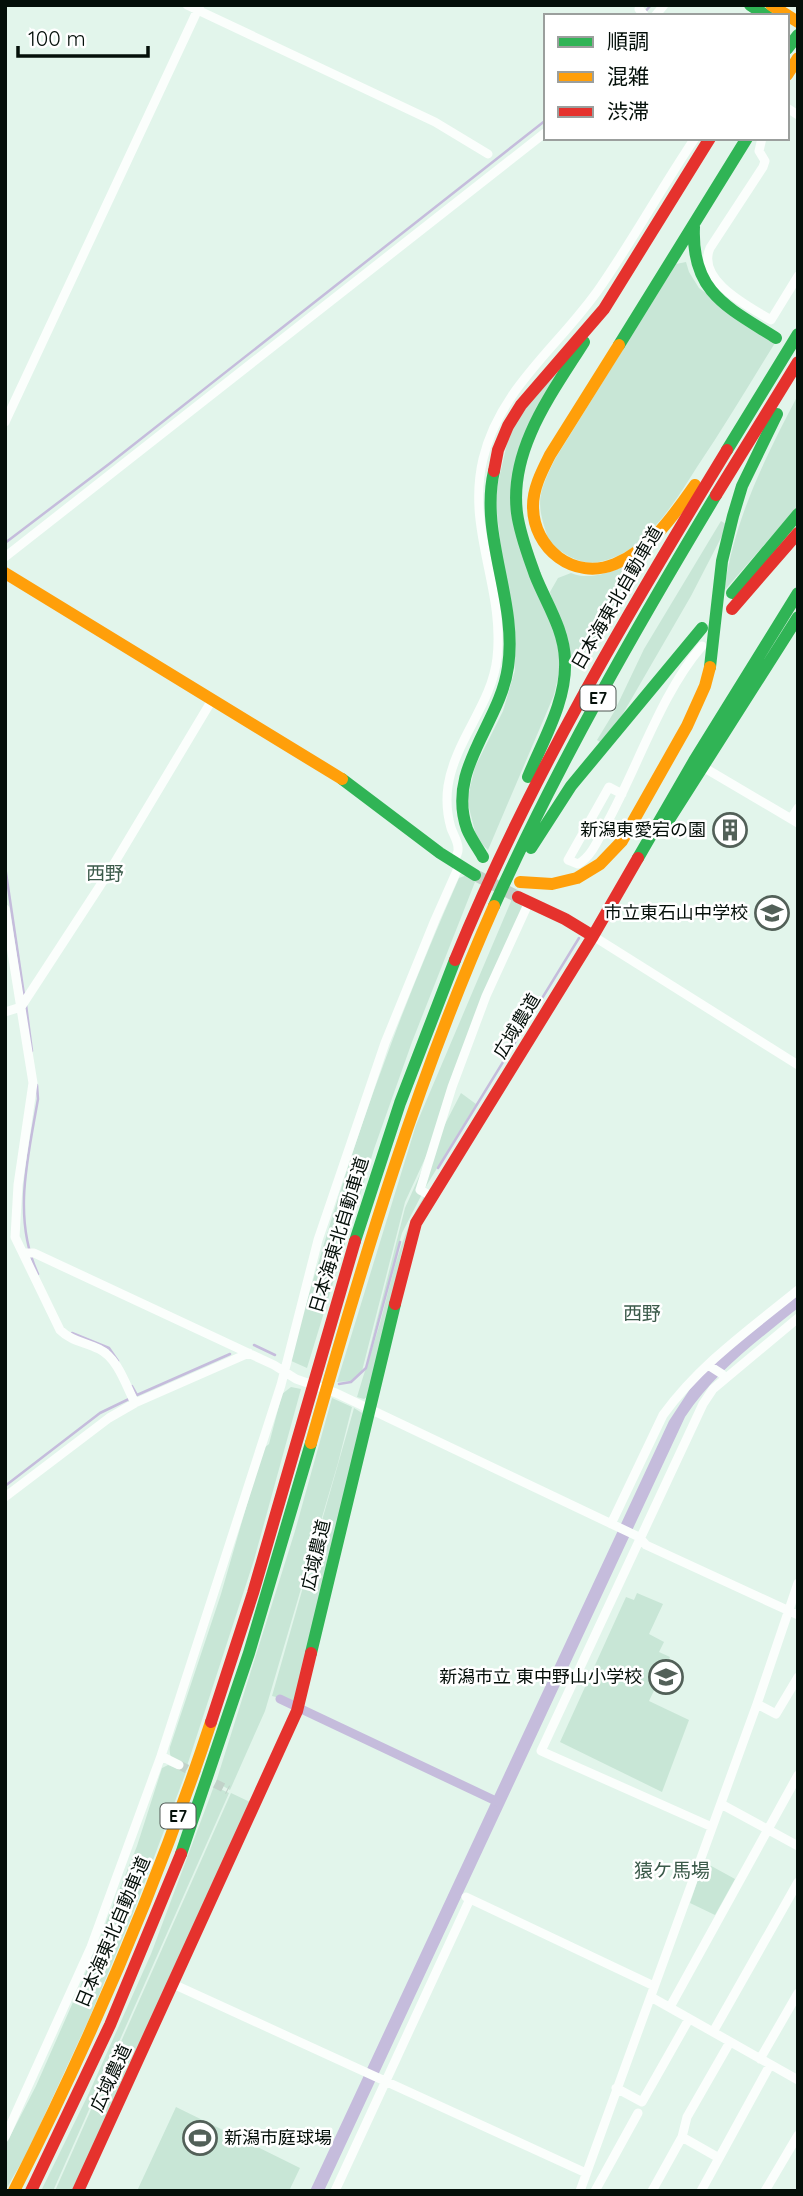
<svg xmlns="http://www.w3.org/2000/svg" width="803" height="2196" font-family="Quicksand,'Noto Sans JP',sans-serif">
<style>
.green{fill:#c8e6d6}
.water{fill:#c5bcdc}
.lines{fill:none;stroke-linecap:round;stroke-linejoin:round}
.stream{stroke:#c5bcdc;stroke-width:2.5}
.canal{stroke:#c5bcdc;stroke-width:9}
.street-tunnel{stroke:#c1d2c9;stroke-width:9;stroke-dasharray:9 4.5;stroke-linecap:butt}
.secondary-tunnel{stroke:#c1d2c9;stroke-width:12;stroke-dasharray:12 6;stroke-linecap:butt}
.street{stroke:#fbfefc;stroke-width:9}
.fast{stroke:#30b455;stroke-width:12}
.slow{stroke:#ff9f0a;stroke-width:12}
.jam{stroke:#e5322d;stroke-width:12}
.labels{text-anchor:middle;stroke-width:5;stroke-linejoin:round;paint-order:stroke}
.shield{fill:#fff;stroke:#4f5753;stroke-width:2}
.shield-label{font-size:16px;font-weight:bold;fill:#040f09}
.street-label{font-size:18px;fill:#040f09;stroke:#fff}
.poi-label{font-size:18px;fill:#040f09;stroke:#fff;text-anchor:end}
.neighbourhood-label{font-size:19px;fill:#3b5a4a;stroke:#fff}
</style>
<rect width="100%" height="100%" fill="#e2f5eb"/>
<path class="green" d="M686,262l3,10 10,16 76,55c-26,42 -51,84 -78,124 -17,27 -35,56 -60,77 -11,9 -24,15 -38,18 -19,4 -34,-8 -49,-18 -14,-41 -14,-46 5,-85l121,-195z
M561,365l-50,135 46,134 4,31 -7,30 -66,155 -11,-11 -10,-39 8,-33 28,-56 12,-41 -20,-174 16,-70z
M798,395v111l-74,85c10,-72 41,-133 74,-196z
M721,521l5,3 -3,10 -32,62 -70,121 -21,25 -3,-2 17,-28 30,-63z
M623,567l7,6 -30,58 -22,30 -9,-4 -19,-65 8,-14 13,-5c17,7 35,1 52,-6z
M467,875l8,7 -63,160 -38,107 -67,219 -18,-8c30,-98 58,-198 94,-294 23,-64 49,-126 76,-188z
M512,899l9,4 1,5 -94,244 -23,50 -43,169 -11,10 -14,1 79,-257z
M461,1093l15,11 -51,84 -1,-3 16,-51z
M422,1170v24l-20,39 -36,130 39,-155z
M425,1195l1,2 -23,50 -34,149 -5,3 -7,-2c7,-25 16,-49 23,-74 12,-44 20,-89 45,-128z
M291,1387l10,2 -47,171 -68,209c-10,-4 -18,-10 -16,-22l51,-153 42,-145 6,-5 13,-50z
M332,1398l20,9 -14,56 -73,248 -35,79 -14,-8 79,-251z
M354,1408l8,5 -1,14 -66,275 -23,-6z
M637,1593l26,11 -14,30 15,8 -5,10 11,5 -21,44 40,19 -27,72 -102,-50 66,-145 8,3z
M168,1765l18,7 -52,139 -45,108 -62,134 -22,38v-45l31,-60 45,-102 56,-138 25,-78z
M214,1786l15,7 -176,398h-12l48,-98 62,-139z
M231,1793l19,9 -178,389h-17z
M704,1862l31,17 -20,36 -25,-12z
M176,2107l124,61 -11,23h-152z"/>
<path class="water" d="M798,1295v13c-42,34 -83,64 -113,109l-361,774h-14l359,-770 21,-32 23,-26z"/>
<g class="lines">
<path class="stream" d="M644,13l7,-8
M5,543l104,-79 437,-344
M5,866l19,129
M26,1005l6,46
M37,1085l1,14c-10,58 -26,119 0,175
M438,1168l141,-230
M72,1333l37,15 9,13
M254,1345l21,10
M339,1384l12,-2 15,-14 34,-126
M132,1386l5,9
M137,1395l93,-41
M5,1486l95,-73 31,-15"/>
<path class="canal" d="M280,1699l218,103"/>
<path class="street-tunnel" d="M179,1765l49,25"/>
<path class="secondary-tunnel" d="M475,875l43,22"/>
<path class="street" d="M187,5l248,117 53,32
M639,9l6,7
M655,16l9,-11
M787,108l11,7
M762,138l-3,13 6,10 -2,6 -53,81c-14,32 38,58 61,72l27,-44
M5,422l195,-417
M5,557l541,-425
M698,764l100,59
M622,794l-13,-7 -41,73 10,4c15,-8 22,-29 30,-43 30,-55 54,-129 94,-175
M791,819l7,-11
M453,862c2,-4 6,-9 5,-14 0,-7 -5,-14 -7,-20 -4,-14 -5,-28 -3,-42 7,-46 44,-82 49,-128 8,-70 -31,-128 -14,-199 17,-72 78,-114 118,-173 33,-48 61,-99 94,-148
M5,909l28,174 -15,102 -3,52 45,93c11,11 25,12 39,19 19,9 27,37 36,54
M593,936l205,129
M5,1012l16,-5 88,-135 103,-172
M433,1197l-13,-7 32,-103 34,-91 43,-94
M23,1253h11l240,112 22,14 40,14 303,144 7,8 152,70
M708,1365l14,9
M5,1497l104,-79 26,-15 114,-50
M611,1524l52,-109c37,-51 87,-86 135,-125
M757,1704l19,10 22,-37
M161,1756l18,9
M721,1804l77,42
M712,1827l-171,-76 162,-347 10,-15 85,-71
M466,1897l188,89
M173,1984l413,189
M651,1997l147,83
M670,2007l128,-232
M713,2032l85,-150
M760,2059l38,-66
M616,2088l26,14 47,-83
M5,2137l86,-190 70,-191 120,-371 37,-145 67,-197 50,-123 24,-54
M682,2137l37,21
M335,2191l135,-292
M580,2191l177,-487 41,-121
M595,2191l43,-78
M652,2191l30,-54 5,-20 43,-75
M701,2191l69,-126
M765,2191l33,-56"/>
<path class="fast" d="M750,5l17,11
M787,49l11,-14
M694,227c-3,65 33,80 82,111
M619,345l128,-207
M727,450l71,-116
M732,593l66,-79
M710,667l12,-106 11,-45 9,-30 35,-72
M528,777c15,-37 39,-76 37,-117 -1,-31 -19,-57 -30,-85 -7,-20 -15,-40 -18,-62 -8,-64 35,-120 67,-171
M342,779l98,74 35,22
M665,826l133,-209
M531,848l40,-62 131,-158
M483,857c-5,-9 -12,-18 -16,-28 -21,-60 33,-105 41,-162 10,-66 -29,-132 -14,-196
M638,858l56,-97 104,-168
M494,906c64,-142 142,-278 222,-411
M355,1241l45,-138 55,-143
M311,1653l84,-349
M181,1854l68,-201 62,-210"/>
<path class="slow" d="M771,5l27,17
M787,75l11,-17
M619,345l-69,110c-8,16 -17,33 -17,51 0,43 41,75 82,58 35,-14 59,-49 80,-79
M5,573l337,206
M520,882l32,2 25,-6 23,-14 22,-23 65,-115 18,-40 5,-19
M311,1443c52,-183 106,-364 183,-537
M14,2191c77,-152 144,-308 197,-469"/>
<path class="jam" d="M494,471l4,-21 10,-24 13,-21 83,-96 106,-171
M716,495l82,-133
M732,609l66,-76
M518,897l47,22 28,17
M455,960c73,-179 172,-346 272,-510
M395,1304l21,-81 177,-287 45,-78
M211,1722l42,-129 102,-352
M31,2191l79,-166 71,-171
M78,2191l219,-480 14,-58"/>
</g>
<defs>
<g id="building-ring" transform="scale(1.75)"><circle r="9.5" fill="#fff" stroke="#526058" stroke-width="1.5"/><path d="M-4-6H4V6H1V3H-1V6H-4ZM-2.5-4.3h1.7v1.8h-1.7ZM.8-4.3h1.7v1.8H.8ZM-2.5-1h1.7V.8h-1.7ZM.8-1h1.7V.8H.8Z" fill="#526058"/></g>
<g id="school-ring" transform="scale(1.75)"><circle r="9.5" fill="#fff" stroke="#526058" stroke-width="1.5"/><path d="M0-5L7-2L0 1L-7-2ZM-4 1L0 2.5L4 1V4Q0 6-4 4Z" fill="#526058"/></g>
<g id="stadium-ring" transform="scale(1.75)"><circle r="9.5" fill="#fff" stroke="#526058" stroke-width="1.5"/><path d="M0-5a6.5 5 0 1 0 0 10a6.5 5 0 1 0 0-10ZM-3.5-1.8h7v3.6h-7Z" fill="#526058"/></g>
</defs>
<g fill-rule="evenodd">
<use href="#building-ring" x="730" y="830"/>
<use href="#school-ring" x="772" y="913"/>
<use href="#school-ring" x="666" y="1677"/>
<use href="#stadium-ring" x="200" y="2138"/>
</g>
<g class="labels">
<g class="shield">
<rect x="580.5" y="685.5" width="35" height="25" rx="5"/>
<rect x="160.5" y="1803.5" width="35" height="25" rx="5"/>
</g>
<g class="shield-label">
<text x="598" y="704">E7</text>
<text x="178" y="1822">E7</text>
</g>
<g class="street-label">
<text transform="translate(617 598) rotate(-60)" y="6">日本海東北自動車道</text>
<text transform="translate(517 1026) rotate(-59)" y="6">広域農道</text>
<text transform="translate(339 1235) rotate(-73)" y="6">日本海東北自動車道</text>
<text transform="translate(316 1555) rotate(-77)" y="6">広域農道</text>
<text transform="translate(113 1932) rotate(-67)" y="6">日本海東北自動車道</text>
<text transform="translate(111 2078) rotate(-65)" y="6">広域農道</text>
</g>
<g class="poi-label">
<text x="706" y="836">新潟東愛宕の園</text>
<text x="748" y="919">市立東石山中学校</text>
<text x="642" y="1683">新潟市立 東中野山小学校</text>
<text x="224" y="2144" text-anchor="start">新潟市庭球場</text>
</g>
<g class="neighbourhood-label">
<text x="105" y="880">西野</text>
<text x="642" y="1320">西野</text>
<text x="672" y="1877">猿ケ馬場</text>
</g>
</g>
<rect width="803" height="2196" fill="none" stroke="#040f09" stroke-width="14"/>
<rect x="544" y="14" width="245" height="126" fill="#ffffff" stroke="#9b9f9d" stroke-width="2"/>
<rect x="558" y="37" width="35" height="10" fill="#30b455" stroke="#9b9f9d" stroke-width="2"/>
<text x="607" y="49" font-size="21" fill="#040f09">順調</text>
<rect x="558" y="72" width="35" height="10" fill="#ff9f0a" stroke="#9b9f9d" stroke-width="2"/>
<text x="607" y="84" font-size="21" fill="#040f09">混雑</text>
<rect x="558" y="107" width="35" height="10" fill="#e5322d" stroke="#9b9f9d" stroke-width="2"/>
<text x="607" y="119" font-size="21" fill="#040f09">渋滞</text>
<path d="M18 46v10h130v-10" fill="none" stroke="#040f09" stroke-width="3.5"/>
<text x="28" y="46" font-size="21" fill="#040f09" stroke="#ffffff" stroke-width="5" paint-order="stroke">100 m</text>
</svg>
